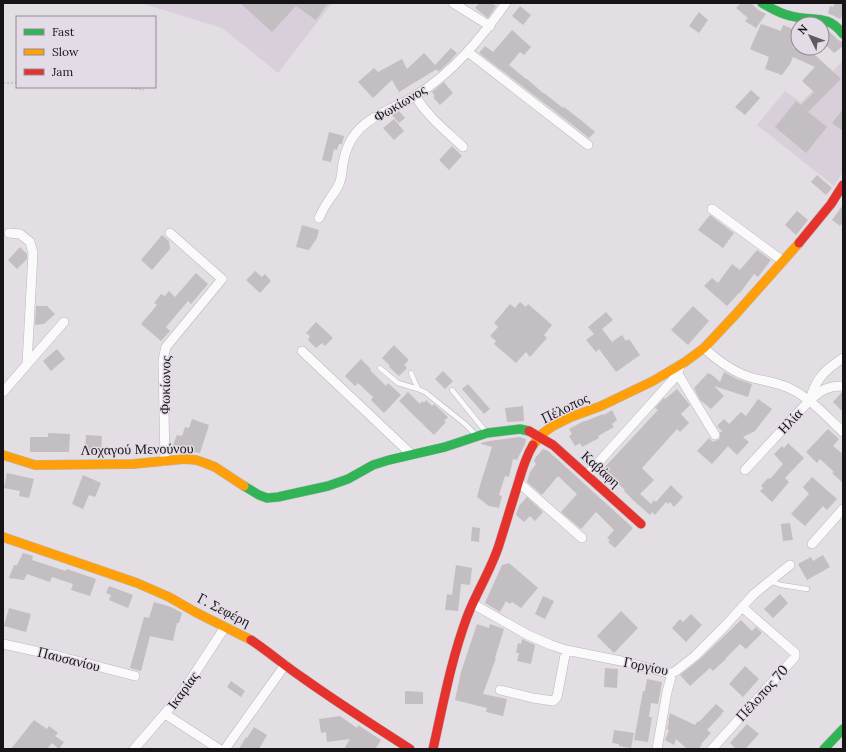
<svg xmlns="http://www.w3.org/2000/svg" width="846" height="752" font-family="Lora,serif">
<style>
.built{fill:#d8cfda}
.building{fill:#c2bec2}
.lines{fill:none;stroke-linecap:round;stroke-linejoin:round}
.lane-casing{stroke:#bbb8bc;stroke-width:5.5}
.street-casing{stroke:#bbb8bc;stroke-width:10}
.fast-casing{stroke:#bbb8bc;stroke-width:10}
.slow-casing{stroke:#bbb8bc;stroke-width:10}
.jam-casing{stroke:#bbb8bc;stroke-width:10}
.path{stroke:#bfbebf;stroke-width:1.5;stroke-dasharray:2 2;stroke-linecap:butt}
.lane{stroke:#fbfafb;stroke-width:4.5}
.street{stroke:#fbfafb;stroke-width:9}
.fast{stroke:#30b455;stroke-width:9}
.slow{stroke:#ff9f0a;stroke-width:9}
.jam{stroke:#e5322d;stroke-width:9}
.labels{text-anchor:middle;stroke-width:3;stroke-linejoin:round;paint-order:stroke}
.street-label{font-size:14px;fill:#171417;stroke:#e3dbe6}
</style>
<rect width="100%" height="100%" fill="#e2dee3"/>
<path class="built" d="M144,3h188l-54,70 -56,-45 -78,-24z
M843,61v111l-9,14 -77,-61 28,-34 16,11z"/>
<path class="building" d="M240,3h88l-12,17 -20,-14 -24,26z
M479,3h13l4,3 -8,12 -13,-10z
M741,3h10l7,7 8,4 -10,14 -11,-7 3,-3 -12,-10z
M835,3h8v12l-3,4 -12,-6 2,-7 3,1z
M520,6l11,9 -8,10 -11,-9z
M699,12l9,8 -9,13 -10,-7z
M761,24l20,7 2,-6 15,6v5l-5,12h24l-3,6 27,25 -33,33 19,15 -21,26 -31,-26 21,-26 5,4 13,-13 -12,-11 13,-14 -22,-10 -3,7 -8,11 -17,-6 4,-12 -19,-8z
M822,28l7,3 8,8 3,2 3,1v4l-9,7 -12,-12z
M512,30l19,17 -7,8 -4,-3 -11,13 17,14h1l16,14h1l19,15 1,-1 18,14 13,11 -6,6 -19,-15 -91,-70 6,-7 8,6z
M451,48l6,5 -8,9 -11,10 -1,-3 -38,23 -7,-12 -19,18 -15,-16 16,-14 4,4 24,-13 5,10 17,-16 11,12z
M444,82l9,11 -13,12 -7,-8 2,-1 -3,-4z
M751,90l9,8 -15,17 -10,-8z
M843,109v22l-11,-8z
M399,111l6,7 -6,5 -7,-8z
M394,119l10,12 -10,9 -11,-12z
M329,132l15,4 -2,8h-3l-2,6 -3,-1 -3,13 -9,-2z
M452,146l10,10 -13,14 -10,-10z
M817,175l15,13 -6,7 -15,-13z
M843,205v17l-3,4 -8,-6z
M797,211l11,9 -12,15 -11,-10z
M710,215l24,18 -11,15 -25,-18z
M302,225l17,5 -2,8 -8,12 -13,-3z
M162,235l7,6 1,8 -18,21 -11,-10z
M20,247l7,7v5l-10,10 -9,-9z
M757,250l14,10 -13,17 -4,-3 -14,19h-1l-12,13 -23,-20 8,-8 6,5 14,-19 8,6z
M255,271l7,6 3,-3 6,7 -11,12 -14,-13z
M196,273l12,11 -17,20 -3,-3 -22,26 4,4 -9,10 -20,-17 16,-19 -3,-2 7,-9 4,2 4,-5 6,6z
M520,302l6,5 2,-3 24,21 -8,10 3,3 -17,19 -4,-5 -10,11 -22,-19 2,-3 -6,-5 8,-9 -4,-4 16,-19 5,4z
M36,306h11l8,8 -11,10 -9,1z
M693,306l16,15 -21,24 -17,-15z
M606,312l7,8 -11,9 10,13 10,-7 4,6 3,-2 11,16 -24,17 -17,-23 -3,3 -10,-12 8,-6 -6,-7z
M316,322l17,16 -8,8 -3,-3 -6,5 -8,-8 2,-4 -4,-3z
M394,345l15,15 -5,5 3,3 -8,8 -10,-9 1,-1 -8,-8z
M57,349l8,10 -14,12 -8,-10z
M361,359l10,10 -1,1 16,16 2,-3 13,12 -17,18 -13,-13 2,-3 -15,-14 -3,3 -10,-10z
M443,371l10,10 -8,8 -10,-10z
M724,372l13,7 15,5 -4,13 -34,-11 10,10 -13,13 -11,-9 -6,-12 14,-15 4,2 8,7z
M468,384l22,25 -6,5 -22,-25z
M677,389l13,16 -9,9 8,9 -9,9 -3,-3 -35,39 12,12 -14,14 11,10 3,-4 2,2 15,-17 12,12 -9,10 -4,-5 -2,2 -2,-2 -11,13 -3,-3 -2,3 -16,-14 -10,-10 1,-1 -22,-21 55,-59 -3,-2 9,-10 1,1z
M408,392l12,12 2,-3 2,2 2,-3 6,6 2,-2 14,13 -4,4 2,1 -12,13 -35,-34z
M842,392h1v20l-10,-10z
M758,399l14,10 -17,22 -12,6 6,5 -12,13 -9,-9 -16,18 -15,-13 12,-13 4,4 1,-1 4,-1 2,-2v-5l2,-2 -5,-5 7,-7 5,5 12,-12 5,4z
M523,406l1,15 -17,1 -2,-14z
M612,410l5,10 -5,4 2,3 -16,9 1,2 -17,9 -2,-4 -5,3 -6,-10 3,-2 -3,-5 15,-8h2l17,-7 1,1z
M192,419l17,6 -9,28 -8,-1 -19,-7 4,-10 5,1 3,-9 4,1z
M828,429l11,10 -6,7 10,8v29l-11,-10 2,-1 -14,-13 -3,4 -11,-11z
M48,433l22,1 -1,18h-39v-15h18z
M86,435l16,1 -1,17 -16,-1z
M520,437l6,2 -1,5 -8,16 -4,-1 -4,18 -4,-1 -6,19 3,1 -3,12 -10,-2 -12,-9 4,-15 11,-35 -11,-3v-1l8,-2z
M788,443l16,15 -19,20 4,4 -17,20 -12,-11 3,-3 -2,-2 7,-8 2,1 13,-15 -9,-10 8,-8 2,2z
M543,449l5,2 9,8 76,69 -18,20 -7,-6 2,-2 -3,-2 7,-8 -18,-18 -15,17 -20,-17 16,-18 -19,-18 -16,19 -15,-13 3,-10 6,-8 -2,-3 2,-4z
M7,473l27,6 -5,19 -10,-2 1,-5 -16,-3z
M83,475l18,8 -6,14 -6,-2 -6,14 -11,-5z
M812,477l25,22 -10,11 -4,-4 -18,20 -14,-12 18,-20 -6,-7z
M527,497l16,15 -8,9 -5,-5 -6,6 -8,-7 3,-9z
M790,523l3,17 -10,1 -2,-17z
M472,527l8,1 -1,14 -8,-1z
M23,553l10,3 -1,4 34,11 1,-2 29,10 -6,17 -19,-6 2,-6 -21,-7 -2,5 -23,-8 -3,6 -15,-2 5,-13h3z
M823,555l7,12 -23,13 -9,-16 13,-7 2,4z
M509,563l29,25 -17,20 -9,-6 -2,2 -4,-3 -6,11 -15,-9 17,-38z
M456,565l16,3 -2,17 -9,-1 -3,27 -13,-1 2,-16 5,1z
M109,586l24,9 -5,13 -19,-8 2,-5 -5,-2z
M780,594l8,9 -15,15 -9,-9z
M543,596l11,5 -9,18 -10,-5z
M154,602l17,5 11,6 -3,10h-2l-4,18 -23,-5 -9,35 -11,-3 14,-51 5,1z
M9,608l22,6 -5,18 -22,-6z
M621,611l17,17 -24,25 -17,-17z
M691,614l11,11 -16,17 -14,-14 8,-9 3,3z
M741,620l11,11 4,-4 6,6 -16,16 -6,-5 -15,15h1l-13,12 -3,-3 -20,18 -10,-11 19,-15z
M477,624l12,4 1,-4 14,5 -9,29h1l-13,36 24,5 -4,17 -17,-4 1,-4 -32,-8 6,-28z
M522,639l13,6 -4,19 -14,-3 2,-8h-3l2,-10 3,1z
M745,666l14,13 -16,18 -14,-13z
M605,668l13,1 -1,19 -13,-1z
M647,679l15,3 -4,22 -7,-1 -2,14h3l-4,25 -14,-2 9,-49h2z
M231,681l14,10 -4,6 -14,-10z
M405,691l18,1v12h-18z
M716,704l8,7 -3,3h1l-15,16 4,3 -10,11 1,1 -4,4h-11l-11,-10 -2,6 -9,-5 4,-10 -2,-1 2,-8h-1l2,-8 25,12 3,-4 1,1z
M340,716l17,12 1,-3 23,15 -5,8 -11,1h-21l6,-10 -23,3 -1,-10 -5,1 -2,-14z
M34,720l13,9 2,-3 9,7 -3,3 9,6 -5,7 -7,-6 -5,6h-36z
M747,724l12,10 -14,15h-9l-6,-6z
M254,727l13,8 -8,14h-20l7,-12 1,1z
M614,730l20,3 -3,15 -12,-2v-2l-7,-1z"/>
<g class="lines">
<g class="lane-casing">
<path id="lane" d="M380,368l18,15 20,6 7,3 40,32 11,11
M411,373l7,16
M452,390l34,42
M770,581l11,4 26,4"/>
</g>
<g class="street-casing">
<path id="street" d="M453,3l37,23
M468,52l120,93
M415,96c14,22 30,34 48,51
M712,209l71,52
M319,218c3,-7 7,-14 12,-21 3,-4 6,-8 8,-13 3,-6 3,-14 4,-21 2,-10 6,-22 13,-30 13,-17 41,-26 59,-37 38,-23 66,-58 91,-93
M9,233l11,1 10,8 3,11 -6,111
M704,348c14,13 30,25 49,30 12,3 27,5 38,11 19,9 37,29 52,43
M302,351l109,103
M678,374l37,61
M3,392l61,-70
M810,400c6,-22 15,-30 33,-42
M165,461l-2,-99 1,-7 2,-8 56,-68 -52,-46
M745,470l64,-69c12,-11 18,-15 34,-15
M587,475l91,-101 2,-8
M518,482l64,56
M812,544l31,-35
M473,604l55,31 23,10 15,5 55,11 47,12h4l4,-2 19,-15 30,-30 29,-32 36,-29
M3,644l55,12 77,20
M500,690l33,8 20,3 4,-4 9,-47
M165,714l54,35
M134,749l46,-53 45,-69
M225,749l60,-84
M657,749l10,-57 5,-19
M712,749l83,-92v-4l-53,-46"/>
</g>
<g class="fast-casing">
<path id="fast" d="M762,3c9,5 18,11 29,13 22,6 36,-3 52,18
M244,486l15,9 8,3 11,-1 50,-11 20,-7 25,-14 16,-5 56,-13 42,-14 33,-4 9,2
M824,749l19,-20"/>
</g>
<g class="slow-casing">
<path id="slow" d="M533,445l10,-12 10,-7 18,-9 30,-11 52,-25 32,-19 19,-14 31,-33 64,-72
M3,455l32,10 98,-1 52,-5 11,1 9,3 10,4 29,19
M3,537l134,46 32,14 28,16 54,27"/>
</g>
<g class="jam-casing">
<path id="jam" d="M799,243l32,-39 12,-19
M529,431l24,14 88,79
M251,640c18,12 34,26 52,38 35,25 71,48 107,71
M433,749c10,-44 18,-89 34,-132 9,-24 24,-47 32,-72 6,-19 12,-39 18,-58 4,-14 8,-29 16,-42"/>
</g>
<path class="path" d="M3,83h14
M123,87l21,3"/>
<use href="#lane" class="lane"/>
<use href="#street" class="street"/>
<use href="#fast" class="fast"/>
<use href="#slow" class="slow"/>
<use href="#jam" class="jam"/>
</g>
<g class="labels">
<g class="street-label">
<text transform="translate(400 103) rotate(-31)" y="5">Φωκίωνος</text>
<text transform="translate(165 385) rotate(-89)" y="5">Φωκίωνος</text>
<text transform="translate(565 408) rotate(-26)" y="5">Πέλοπος</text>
<text transform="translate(790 421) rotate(-47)" y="5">Ηλία</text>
<text transform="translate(137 449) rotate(-1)" y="5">Λοχαγού Μενούνου</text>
<text transform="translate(601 469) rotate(42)" y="5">Καβάφη</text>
<text transform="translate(224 610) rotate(27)" y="5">Γ. Σεφέρη</text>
<text transform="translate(69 659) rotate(14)" y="5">Παυσανίου</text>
<text transform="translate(646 666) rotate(11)" y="5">Γοργίου</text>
<text transform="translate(183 690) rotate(-54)" y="5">Ικαρίας</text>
<text transform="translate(762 693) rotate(-48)" y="5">Πέλοπος 70</text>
</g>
</g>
<rect width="846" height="752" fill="none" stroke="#171417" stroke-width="8"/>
<rect x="16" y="16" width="140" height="72" fill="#e3dbe6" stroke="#918b93"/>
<rect x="24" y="29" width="20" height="6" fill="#30b455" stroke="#918b93"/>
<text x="52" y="36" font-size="12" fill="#171417">Fast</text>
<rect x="24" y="49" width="20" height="6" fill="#ff9f0a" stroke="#918b93"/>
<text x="52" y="56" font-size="12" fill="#171417">Slow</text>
<rect x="24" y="69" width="20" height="6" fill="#e5322d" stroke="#918b93"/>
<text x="52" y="76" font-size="12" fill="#171417">Jam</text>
<g transform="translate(810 36) rotate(312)"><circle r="19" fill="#e3dbe6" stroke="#918b93"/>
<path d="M0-3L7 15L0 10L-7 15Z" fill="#5e5b5e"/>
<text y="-6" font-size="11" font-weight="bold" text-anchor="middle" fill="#171417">N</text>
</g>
</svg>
